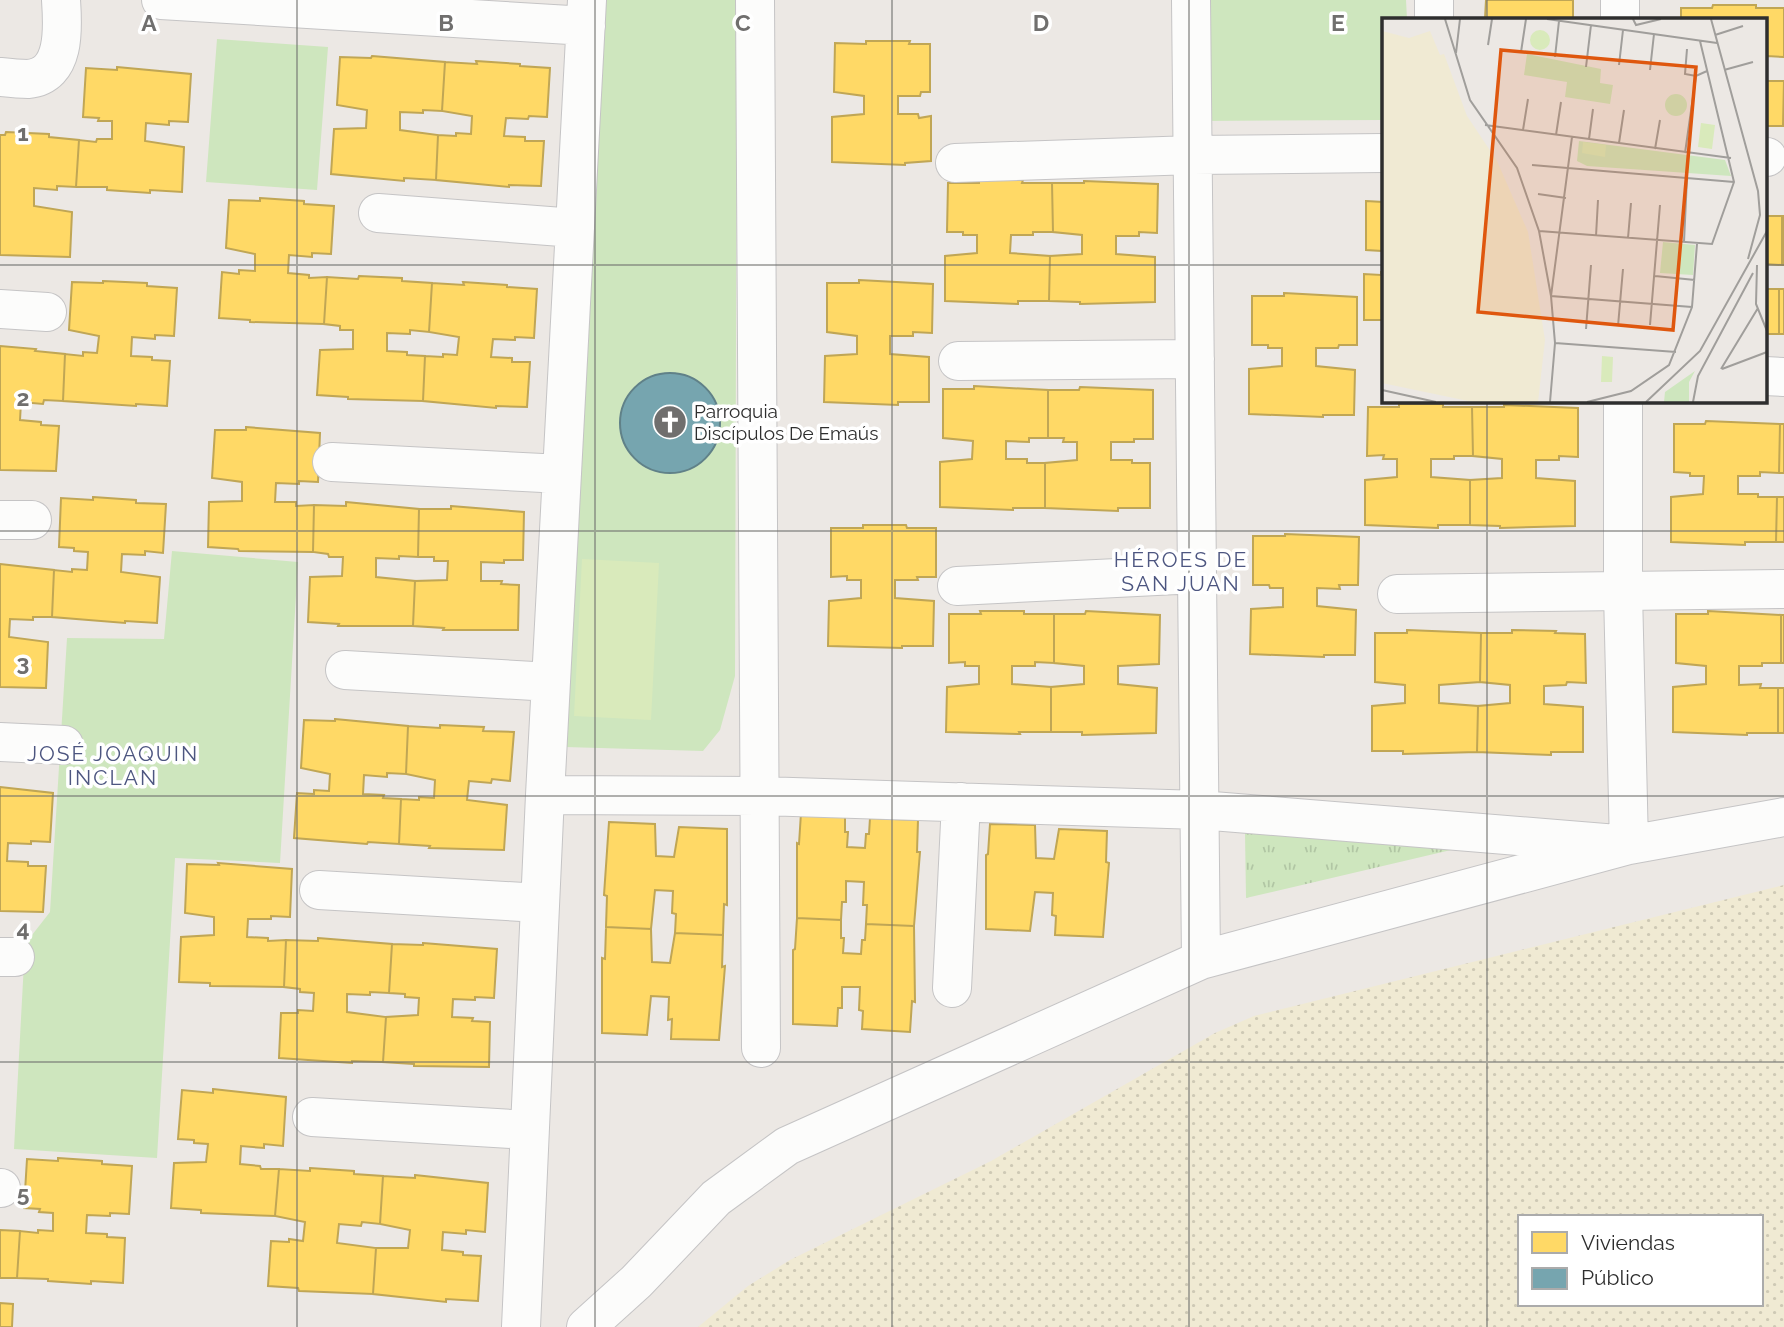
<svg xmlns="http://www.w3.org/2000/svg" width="1784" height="1327" font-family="Raleway,sans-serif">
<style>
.grass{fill:url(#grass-tufts)}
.sand{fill:url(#sand-dots);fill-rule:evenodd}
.park{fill:#cee6be}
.pitch{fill:#d9eabb}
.homes{fill:#ffd966;stroke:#c0a655;stroke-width:2}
.public{fill:#76a5af;stroke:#608188;stroke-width:2}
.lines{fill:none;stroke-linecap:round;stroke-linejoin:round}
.minor-casing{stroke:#c5c4c5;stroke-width:40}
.minor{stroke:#fcfcfb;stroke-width:38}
.grid{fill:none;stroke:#706f6e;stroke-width:2;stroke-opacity:0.55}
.labels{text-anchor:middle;stroke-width:7;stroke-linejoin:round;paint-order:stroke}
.poi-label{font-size:19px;fill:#2e2e2e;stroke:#fff;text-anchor:start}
.neighbourhood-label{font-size:21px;letter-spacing:2px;fill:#4d5680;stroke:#fff}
.inset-road{fill:none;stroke:#a09e9b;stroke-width:2}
.view{fill:#df570e;fill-opacity:0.15;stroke:#df570e;stroke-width:3.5}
.inset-edge{fill:none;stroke:#2e2e2e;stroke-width:3.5}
.grid-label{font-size:23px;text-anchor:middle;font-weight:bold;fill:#706f6e;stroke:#fff;stroke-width:7;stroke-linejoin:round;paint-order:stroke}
</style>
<defs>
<pattern id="grass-tufts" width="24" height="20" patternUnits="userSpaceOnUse" patternTransform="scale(1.75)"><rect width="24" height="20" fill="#cee6be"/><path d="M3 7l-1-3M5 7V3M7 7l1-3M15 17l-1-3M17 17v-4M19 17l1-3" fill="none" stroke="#b1c6a4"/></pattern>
<pattern id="sand-dots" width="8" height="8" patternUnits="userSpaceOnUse" patternTransform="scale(1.75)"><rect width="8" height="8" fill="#f0ead3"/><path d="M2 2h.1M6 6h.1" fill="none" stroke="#cec9b5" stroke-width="1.8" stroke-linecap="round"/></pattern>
</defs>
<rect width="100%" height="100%" fill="#ece8e4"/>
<path class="grass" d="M1245,833l240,9 -239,56z"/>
<path class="sand" d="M1784,885v442h-1086l50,-41 42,-26 201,-99 224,-128 39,-17zM1520,1217h241v87h-241z"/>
<path class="park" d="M594,0h143l-2,676 -15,54 -17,21 -138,-4z
M1200,0h206l1,19h-24v101l-182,1z
M217,39l111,8 -11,143 -111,-8z
M172,551l126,11 -18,301 -105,-5 -18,300 -143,-9 11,-205 25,-32 17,-274 97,1z"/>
<path class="pitch" d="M582,559l77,4 -8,157 -77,-4z"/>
<path class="homes" d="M1486,0h87v19h-88z
M1713,5h43v3h28v49l-17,-1v4h-2v-41h-84v-11h31z
M866,41h44l-1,3h21v48h-9l-1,4h-22v18h20l1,4 12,-2v45l-26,2v2l-73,-3v-45l32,-3v-18l-30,-4 1,-49 31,1z
M372,56l73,6 -3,49 -19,-1v3l-23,-1v18l38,5 -2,45 -32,-2v3l-73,-7 3,-45 32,-1 1,-18 -30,-5 3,-48 31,1z
M476,61l44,3v2l30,2 -3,49 -18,-1 -1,3 -22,-1 -2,18 21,1v4h19l-3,45 -32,-1v2l-73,-7 2,-45 18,1v-3l15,1 1,-18 -30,-5 3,-49 32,2z
M117,67l74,7 -3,48 -19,-1v4l-23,-2 -1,18 39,6 -2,45 -32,-2v3l-43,-3v-3h-31l3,-47 17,2 1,-3h15v-18h-14l1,-3 -16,-1 3,-49 31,2z
M1765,78v3h19l-1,45h-18z
M6,132l43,2v3l30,3 -3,47 -19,-1v4l-23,-2v18l38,6 -2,45 -70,-2v-120h5z
M979,180h44l-1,3h30l1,49h-20v3h-22l-1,18 40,3 -1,45h-31v3l-73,-3v-45l32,-3v-18h-14v-3h-16l1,-49h31z
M1084,181l74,3 -1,49 -18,-1v4h-23v18l39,3v45l-75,2v-2l-31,-1 1,-45 32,-2v-19l-29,-3 -1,-49h32z
M260,198l44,3v3l30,2 -3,48 -19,-1v4l-23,-2 -1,18 21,2v3l18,-1 -3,47 -74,-2v-2l-31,-2 3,-46 17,2v-4l16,1v-17l-29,-6 3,-48 31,1z
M1366,201l17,1v52l-1,-3 -16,-1z
M1765,216h17v49l-17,-1z
M1782,216h2v49h-2z
M1381,272h2v48h-19v-46l17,1z
M359,276l43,2v3l30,2 -3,49 -19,-2v4l-23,-1v18l20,1v3l18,1 -2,45 -75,-2v-2l-31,-2 3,-45 33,-1v-19h-13v-4l-16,-2 3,-47 31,2z
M859,280l74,4 -1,49 -19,-1v4h-23v18l39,3v45h-31v3l-74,-3 1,-46 32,-2v-18l-30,-4v-49h32z
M103,281l44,2v3l30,2 -3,48 -19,-1v4l-23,-2 -1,19 21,1v3l18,1 -3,45 -31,-2v2l-73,-5 2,-47 18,2v-4l14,1 2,-17 -30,-6 3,-48 31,1z
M463,282l44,3v2l30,2 -3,49 -19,-1v3l-22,-1 -2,18 21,1v4h18l-3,45 -31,-1v2l-73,-7 2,-45 18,1v-3l14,1 2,-18 -30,-5 3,-49 32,2z
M1765,289h14v45h-14z
M1779,289h5v45h-5z
M1284,293l73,4v48h-18l-1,3h-22v18l39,4 -1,45h-31v2l-74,-3v-45l33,-3v-18h-14v-3h-16v-49h32z
M0,346l36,3 -1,2 30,3 -2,47 -19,-1 -1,4 -22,-2 -1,18 21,2v3l18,1 -3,45 -56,-1z
M974,386l74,4v48h-19v4l-23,-1v18h21v4h18v45h-32v2l-73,-3v-45l32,-3 1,-18 -30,-3v-49h31z
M1080,387l73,3v49h-19v3h-23v18h21v3h18v45h-32v3l-73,-3v-45l32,-3v-18h-14l1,-4h-16v-48h31z
M1399,404h44v3h29l1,49h-19v3h-23v18l39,3v45h-32v3l-73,-3v-45l32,-3v-18h-14l1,-4 -17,1 1,-49h31z
M1504,405l74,3v49l-19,-1v4h-23v18l39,3v45l-75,2v-2l-30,-1v-45l32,-2v-19l-29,-3 -1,-49h32z
M1706,421l74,3 -1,49 -19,-1v4h-22v18h20v3h19l-1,45h-31v3l-74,-3v-45l32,-3 1,-18h-14v-3l-16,-1v-48h31z
M1780,424h4v49h-5z
M246,427l74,6 -2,49 -19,-1v3l-23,-1 -1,19h21v4l18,-1 -1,47 -74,-1 -1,-2 -30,-2 1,-45 33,-1v-19l-30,-4 3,-48h31z
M93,497l43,3v3l30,1 -3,49 -18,-2v4l-23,-1 -1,18 39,5 -3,46 -32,-2v2l-73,-6 2,-47 18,2v-3l15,1 1,-18 -14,-1v-3l-15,-1 2,-49 32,2z
M1777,497h7v45h-8z
M346,502l73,7 -1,48 -19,-1v3l-23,-1v19l39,4 -2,45h-75l1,-2 -31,-2 2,-45 32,-1 1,-19h-14l-1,-3 -15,-2 1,-47 32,1z
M451,506l73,6 -1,48h-19v3l-23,-1v19h21l-1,3 18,1 -1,45h-75l1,-2 -31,-2 2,-45 32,-1 1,-19h-14v-4h-16l1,-48h32z
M863,525h43l1,3h29v49h-19l1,3h-23v18l39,3 -1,45h-31v2l-74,-2 1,-45 32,-3v-18h-14v-4l-16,1v-49h32z
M1285,534l74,3 -1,48h-19l1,4 -23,-1v18l39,4 -1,45h-31v2l-74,-3 1,-45 32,-2v-19h-13l-1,-3h-16v-49h32z
M0,564l54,6 -2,47h-19v3l-23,-1 -1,18 39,5 -2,46 -46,-1z
M980,611h44v3h30v49l-19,-1v4h-23v18l39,3v45h-32l1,2 -74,-2 1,-45 32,-3v-18h-14v-4l-16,1v-49h32z
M1086,611l74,4 -1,49 -41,2v18l39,4 -1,45 -74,2v-3h-31v-45l33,-3v-18l-30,-3v-49h31z
M1708,611l73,4v48h-19v3h-23v19l22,-1 -1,4h18v45h-31v2l-74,-3v-45l33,-3v-18l-30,-3v-49h32z
M1781,615h3v48h-3z
M1407,630l74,3 -1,49 -41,3v18l39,3 -1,46 -74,2v-3h-31v-45l33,-3v-18l-30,-3v-49h32z
M1512,630l44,1 -1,2 30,1 1,49 -19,-1 -1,3 -22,1v18l39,3v45h-32v3l-74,-3 1,-46 32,-3v-18l-30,-3 1,-49h31z
M1778,688h6v45h-6z
M335,719l73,7 -2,48 -19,-1v4l-23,-2 -1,19 21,1 -1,3 18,1 -2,45 -31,-2 -1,2 -73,-6 3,-45 17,1v-4l15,1 1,-17 -29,-6 3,-48 31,1z
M440,725l44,2 -1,4 31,1 -4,49 -18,-2 -1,4 -22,-2 -2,19 40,5 -3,45 -75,-2 1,-2 -31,-2 2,-45 18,1v-3l15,1 1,-18 -29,-6 2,-48 32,2z
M0,787l53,6 -3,49 -19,-1v3l-23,-1 -1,18 21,1v4h18l-3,46 -43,-1z
M801,813l44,2v17h3l-1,15 18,1 1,-14h3l1,-16 48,2 -1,32h3l-6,74 -48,-2 1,-19h-4l1,-23 -18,-1v21h-4l-1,18 -44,-2v-75l2,1z
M609,822l46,2 1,32 18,1 5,-30 48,2v76l-3,-1 -1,31 -48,-2 1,-19 -4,-1 1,-22 -18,-1 -4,39 -45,-2 1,-31 -3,-1z
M990,824l45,1 1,33 18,1 5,-30 48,2 -1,31 3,1 -6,74 -48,-2 1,-19 -4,-1 1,-22 -18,-1 -5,39 -44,-2v-74l2,-1z
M218,863l74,6 -2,48 -19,-1v3h-23l-1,18 21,1v3l18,-1 -2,47 -74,-1v-3l-31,-1 2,-45 33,-2v-18l-29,-4 2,-49 32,1z
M797,918l44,2v18h3l-1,15 18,1 1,-14h3l1,-16 48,2 1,76 -3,-1 -2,31 -48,-3 1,-18 -4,-1 1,-23h-18v21h-4l-1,18 -44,-2v-74l2,-1z
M606,927l45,2 1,33 18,1 5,-30 48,2 -1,32 3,-1 -6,74 -48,-1 1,-20 -4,1 1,-23 -18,-1 -4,39 -45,-2v-75l3,1z
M318,938l74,6 -3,49 -19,-1v3l-23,-1v18l39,5 -3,45 -31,-1v2l-73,-5 2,-45h17v-3l15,1 1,-18 -14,-1v-3l-16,-2 2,-47 32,1z
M423,943l74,6 -3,49 -19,-1v3l-22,-1 -1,18 21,1 -1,3 18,1 -1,45 -75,-1v-2l-31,-2 3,-45 32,-2 1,-17 -14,-1v-3l-16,-1 3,-49 31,1z
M213,1089l73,8 -3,49 -19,-2v4l-23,-2 -1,18 20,2 1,3h18l-4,47 -74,-3v-3l-30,-2 3,-45 32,-1 2,-18 -14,-1v-3l-16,-1 4,-49 31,3z
M58,1158l44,3v3l30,2 -3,48 -19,-1v3l-23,-1 -1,18 21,1v3l18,1 -2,45 -32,-2v3l-43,-3v-2l-31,-1 3,-47 18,2v-3l15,1v-18l-14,-1 1,-3 -16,-1 3,-49 31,2z
M310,1168l44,3v3l29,2 -3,48 -18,-2 -1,4 -22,-2 -2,19 39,5 -3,46 -74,-3 -1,-3 -30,-2 3,-45 18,1v-3l14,2 2,-19 -30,-6 4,-47 31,2z
M415,1175l73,8 -3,49 -19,-2v4l-23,-2 -1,18 21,2v3l18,1 -3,45 -32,-2v3l-73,-8 3,-46h32l2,-18 -30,-6 3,-48 32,2z
M0,1230l20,1 -3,47h-17z
M0,1303l13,1 -1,23h-12z"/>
<path class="public" d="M620 423a50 50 0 1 1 100 0a50 50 0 1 1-100 0Z"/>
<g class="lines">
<g class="minor-casing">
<path id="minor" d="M161,0l425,26
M755,0l6,1048
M1191,0l10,960
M1434,19v-19
M1620,19v-19
M0,77c9,1 19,2 28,2 38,-3 35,-51 33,-79
M1765,157h2
M955,163l238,-8 190,-2
M378,213l197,15
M0,309l47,3
M958,361l237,-2
M1765,376l19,1
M332,462l230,12
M0,520h32
M957,586l240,-12
M1397,594l387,-5
M345,670l206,12
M0,742l64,3
M545,795l214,1 441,14 429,35 155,-28
M319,890l221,13
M0,957h15
M952,988l9,-186
M312,1117l217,13
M0,1188h1
M521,1327l24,-532 42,-795
M586,1327l50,-45 80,-84 71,-52 414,-186 428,-115 -6,-253v-191"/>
</g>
<use href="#minor" class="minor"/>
</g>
<path class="grid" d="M297,0v1327M595,0v1327M892,0v1327M1189,0v1327M1487,0v19M0,265h1383M1765,265h19M1487,401v926M0,531h1784M0,796h1784M0,1062h1784"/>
<defs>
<g id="church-disc" transform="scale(1.75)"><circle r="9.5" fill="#706f6e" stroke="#fff"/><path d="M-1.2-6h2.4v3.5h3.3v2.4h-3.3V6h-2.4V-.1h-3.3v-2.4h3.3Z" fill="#fff"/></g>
</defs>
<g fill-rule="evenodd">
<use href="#church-disc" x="670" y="422"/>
</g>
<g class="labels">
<g class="poi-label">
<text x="694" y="418">Parroquia<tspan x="694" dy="22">Discípulos De Emaús</tspan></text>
</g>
<g class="neighbourhood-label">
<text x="1181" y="567">HÉROES DE<tspan x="1181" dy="24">SAN JUAN</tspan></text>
<text x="113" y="761">JOSÉ JOAQUIN<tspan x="113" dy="24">INCLAN</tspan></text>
</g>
</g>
<g transform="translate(1382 18)">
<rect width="385" height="385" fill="#ece8e4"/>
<path d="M313,353l-6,11v20h-25l1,-10z" fill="#cee6be"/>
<path d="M0,13l27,7 21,-7 10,24 4,-1 23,62 30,45 31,71 17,108 -7,62h-65l-91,-19z" fill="#f0ead3"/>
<path d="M145,36l74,15 -1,14 13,2 -3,19 -45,-7 2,-15 -43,-7zM283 87a11 11 0 1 1 22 0a11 11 0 1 1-22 0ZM197,123l146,19 6,16 -144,-10 -10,-5zM281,224l32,3 -2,30 -33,-2z" fill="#cee6be"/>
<path d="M148 22a10 10 0 1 1 20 0a10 10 0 1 1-20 0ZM319,105l14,2 -3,24 -14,-2zM201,124l23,3 -1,12 -23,-4zM220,338l11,1 -1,25h-11z" fill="#d9eabb"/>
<path class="inset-road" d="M63,1l25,81 47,68 22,63 12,65 141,11M165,1l170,24M251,1l3,6 25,-6M329,1l47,172 2,24 -12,44M333,17l28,-9M106,27l4,-26M305,31l-2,25 11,2 11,-5M139,34l5,-33M74,35l4,-34M173,39l4,-36M237,47l4,-35M204,49l5,-42M268,52l4,-36M342,52l29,-8M103,107l246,33M141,112l5,-31M174,117l5,-33M207,121l4,-30M237,125l5,-33M273,131l5,-29M303,135l11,-77M150,147l202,17M156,176l28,4M157,213l173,13 22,-62 -34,-141M214,218l2,-36M246,220l3,-35M302,224l3,-64M375,247l-1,39 11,27M273,258l40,4M268,307l10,-120M236,308l5,-57M204,311l5,-64M173,325l121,9M339,351l37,-61M340,351l45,-17M0,372l54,12M168,384l5,-59 -4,-47 21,-159M205,384l44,-11 38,-26 23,-58 5,-63M264,384l54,-51 67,-120M311,384l5,-26 55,-103"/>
<path class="view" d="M119,32l195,17 -23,263 -195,-18z"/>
<rect width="385" height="385" class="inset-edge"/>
</g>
<g class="grid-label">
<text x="149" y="31">A</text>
<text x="446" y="31">B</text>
<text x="743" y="31">C</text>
<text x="1041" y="31">D</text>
<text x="1338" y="31">E</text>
<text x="23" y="141">1</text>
<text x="23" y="406">2</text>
<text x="23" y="671">3</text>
<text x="23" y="937">4</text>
<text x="23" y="1202">5</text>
</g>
<rect x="1518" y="1215" width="245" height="91" fill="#ffffff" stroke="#ababab" stroke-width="2"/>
<rect x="1532" y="1232" width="35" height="21" fill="#ffd966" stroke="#ababab" stroke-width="2"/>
<text x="1581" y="1250" font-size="21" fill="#2e2e2e">Viviendas</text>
<rect x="1532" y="1268" width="35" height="21" fill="#76a5af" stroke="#ababab" stroke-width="2"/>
<text x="1581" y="1285" font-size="21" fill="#2e2e2e">Público</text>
</svg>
